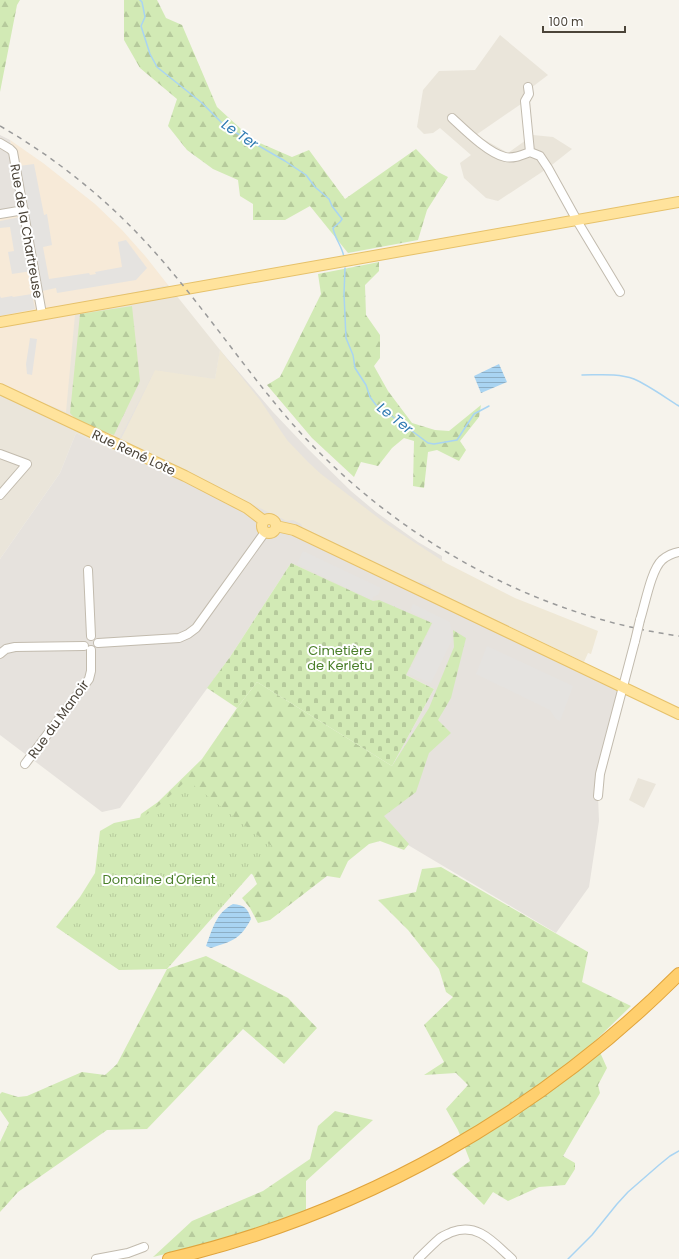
<svg xmlns="http://www.w3.org/2000/svg" width="679" height="1259" font-family="Poppins,sans-serif">
<style>
.residential{fill:#eae5da}
.commercial{fill:#f7ead8}
.industrial{fill:#e6e2dd}
.education{fill:#efe8d6}
.forest{fill:url(#forest-firs)}
.cemetery{fill:url(#cemetery-stones)}
.park{fill:url(#park-tufts)}
.parking{fill:#e5e3e0}
.water{fill:url(#water-rules)}
.lines{fill:none;stroke-linecap:round;stroke-linejoin:round}
.stream{stroke:#a9d4f2;stroke-width:1.5}
.minor-casing{stroke:#c2bbae;stroke-width:10}
.major-casing{stroke:#e6c16a;stroke-width:12}
.highway-casing{stroke:#e0a43c;stroke-width:14}
.minor{stroke:#fff;stroke-width:8}
.major{stroke:#ffe39c;stroke-width:10}
.highway{stroke:#ffcf6e;stroke-width:12}
.rail{stroke:#9a9a9a;stroke-width:1.5;stroke-dasharray:5 5;stroke-linecap:butt}
.minor-bridge-casing{stroke:#c2bbae;stroke-width:10;stroke-linecap:butt}
.minor-bridge{stroke:#fff;stroke-width:8}
.labels{text-anchor:middle;stroke-width:4;stroke-linejoin:round;paint-order:stroke}
.street-label{font-size:13px;fill:#4b4439;stroke:#fff}
.park-label{font-size:13px;fill:#4a7f2a;stroke:#fff}
.water-label{font-size:14px;font-style:italic;fill:#2e7ab2;stroke:#fff}
</style>
<defs>
<pattern id="forest-firs" width="22" height="20" patternUnits="userSpaceOnUse"><rect width="22" height="20" fill="#d2eab5"/><path d="M5 1l3.5 6h-7zM16 11l3.5 6h-7z" fill="#b6ca9c"/></pattern>
<pattern id="cemetery-stones" width="16" height="16" patternUnits="userSpaceOnUse"><rect width="16" height="16" fill="#d2eab5"/><path d="M2 7V4a2 2 0 0 1 4 0v3zM10 15v-3a2 2 0 0 1 4 0v3z" fill="#b6ca9c"/></pattern>
<pattern id="park-tufts" width="24" height="20" patternUnits="userSpaceOnUse"><rect width="24" height="20" fill="#d2eab5"/><path d="M3 7l-1-3M5 7V3M7 7l1-3M15 17l-1-3M17 17v-4M19 17l1-3" fill="none" stroke="#b6ca9c"/></pattern>
<pattern id="water-rules" width="6" height="5" patternUnits="userSpaceOnUse"><rect width="6" height="5" fill="#a9d4f2"/><path d="M0 2.5h6" fill="none" stroke="#8caec5"/></pattern>
</defs>
<rect width="100%" height="100%" fill="#f6f3ec"/>
<path class="residential" d="M500,35l48,40 -21,16 -6,13 -45,31 32,18 25,-18 20,2 19,12 -24,19 -50,33 -12,-3 -22,-20 -4,-15 11,-8 -31,-27 -7,5 -9,1 -7,-7 6,-37 16,-19 36,-1z
M168,285l52,65 -5,29 -60,-8 -42,81 -37,-19 -16,40 -60,86v-174l76,-82z
M638,778l18,6 -12,24 -15,-8z"/>
<path class="commercial" d="M10,140l33,23 52,41 27,26 24,27 22,28 -92,19 -10,108 -66,-27v-171l13,-62z"/>
<path class="industrial" d="M0,135l10,5 14,70 -24,4z
M220,350l53,62 35,37 43,42 25,21 42,30 24,14v11l8,38 173,83 -25,108 1,25 -10,66 -33,46 -195,-116 31,-51 42,-77 -28,-14 -27,-75 -6,2 -82,-39 -61,94 -110,151 -18,4 -102,-77v-176l60,-86 16,-40 37,18 42,-81 60,9z"/>
<path class="education" d="M220,350l40,50 27,40 21,22 13,12 64,49 61,40 69,35 83,33 -7,23 -3,-1 -4,9 -152,-72 -2,-4 -9,-4 -4,1 -114,-55 -2,-4 -8,-4 -6,1 -167,-80 35,-71 60,9z"/>
<path class="forest" d="M0,0h20l-3,5 -17,87z
M124,0h33l9,18 16,7 35,82 36,33 39,17 17,-7 36,49 71,-50 22,23 10,5 -21,33 -9,30 -70,13 -38,-47 -25,14h-32v-16l-13,-8 -2,-16 -25,-11 -26,-19 -19,-24 9,-27 -37,-31 -16,-28z
M379,262v9l-14,14 1,30 14,20v23l-6,8 14,25 24,32 23,7 14,1 32,-26 -2,12 -19,24 6,9 -7,11 -22,-11 -9,2 -4,36 -11,-2 1,-45 -10,-3 -12,10 -14,18 -17,-4 -7,15 -42,-39 -45,-53 13,-8 41,-83 -3,-20z
M132,306l8,75 -26,54 -35,-12 -9,-10 10,-99z
M453,630l13,8 -15,60 -13,22 13,13 -22,20 -13,39 -32,24 25,28 -5,6 -24,-9 -11,3 -21,17 -8,17 -13,-2 -57,44 -12,3 -8,-15 -8,-10 15,-14 -4,-9 -10,-8 -105,-41 3,-12 17,-12 44,-43 35,-51 20,-26 135,84 37,-58 25,-61z
M441,867l147,85 -6,30 49,24 -36,35 12,27 -9,17 2,8 -37,63 12,7v6l-10,16 -26,2 -31,14 -15,-9 -9,13 -32,-31 18,-13 -12,-31 -12,-21 22,-24 -12,-12 -32,2 20,-13 -20,-37 29,-28 -7,-5 -7,-23 -31,-39 -30,-30 38,-8 6,-23z
M206,956l82,42 29,30 -33,36 -41,-35 -96,100 -40,1 -89,62 -18,20v-70l9,-19 -9,-13v-16l2,-2 16,5 9,-1 55,-24 23,3 12,-11 50,-95z
M335,1111l38,9 -67,61v31c-51,18 -101,33 -153,45l39,-36 71,-30 47,-32 8,-33z"/>
<path class="cemetery" d="M291,563l82,38 6,-1 53,23 -26,52 28,14 -42,77 -135,-84 -20,26 -30,-20 23,-31z"/>
<path class="park" d="M187,780l87,68 -107,121 -48,1 -63,-43 24,-30 15,-24 5,-42 14,-8 29,-6 19,-14z"/>
<path class="parking" d="M34,164l10,51 3,-1 5,31 -9,2 6,32 40,-6 1,2 6,-1 -1,-2 27,-5 -4,-25 8,-2 21,28 -11,12 -79,13 -1,-5 -14,3 -23,-125z
M20,217l3,1 9,53 -20,3 -4,-22 6,-1 -4,-24 -10,1v-7z
M32,294l3,15 -35,7v-20l1,2 11,-2 1,1z
M30,338l7,1 -5,36 -5,-1 -1,-10z
M303,551l78,37 -3,7 -5,2 -1,3 -75,-36z
M413,604l37,18 2,18 -21,43 -23,-9 25,-51 -23,-12z
M487,646l86,40 -13,35 -4,-2 -6,-9 -74,-36z"/>
<path class="water" d="M499,364l8,18 -26,11 -7,-17z
M233,904c11,1 15,4 18,15 -11,21 -19,22 -40,29l-5,-2c7,-18 10,-33 27,-42z"/>
<g class="lines">
<path class="stream" d="M140,0l2,2 3,15 -4,9 9,28 7,13 45,36 21,21 10,7 52,30 21,14 9,12 14,12 3,7 10,13 -2,3 -7,6c2,11 9,18 11,29
M345,268l-1,26 2,44 7,17 2,13 11,17 4,12 6,8 24,17 28,21 6,1 23,-4 17,-26 15,-8
M582,375c17,0 36,-2 52,4 14,6 32,19 45,27
M568,1259l24,-24 25,-31 11,-12 31,-27 11,-9 9,-5"/>
<g class="minor-casing">
<path id="minor" d="M528,87l1,7 -4,7 5,51
M452,118c13,12 36,35 53,39 9,2 17,-2 25,-5l10,4 8,12 31,56 41,68
M0,143l10,6 3,3 29,162
M0,214l24,-4
M0,454l27,10 -27,31
M88,570l3,66
M640,620c5,-15 11,-50 22,-60 5,-4 11,-7 17,-8
M98,643l81,-5 9,-4 8,-6 69,-96
M0,654l6,-5 9,-2 69,-1
M25,764l64,-85 2,-8v-21
M598,796l2,-22 35,-133
M96,1259l32,-6 16,-6
M418,1259c7,-7 15,-15 22,-21 4,-3 8,-4 12,-6 26,-10 42,11 60,27"/>
</g>
<g class="major-casing">
<path id="major" d="M0,322l679,-120
M0,389l185,87 62,32 17,13
M262 526a7 7 0 1 1 14 0a7 7 0 1 1-14 0Z
M276,526l18,4 385,184"/>
</g>
<g class="highway-casing">
<path id="highway" d="M169,1259c193,-45 370,-145 510,-285"/>
</g>
<use href="#minor" class="minor"/>
<use href="#major" class="major"/>
<use href="#highway" class="highway"/>
<path class="rail" d="M0,126c56,32 109,75 152,123 45,50 83,106 126,158 99,120 245,207 401,229"/>
<g class="minor-bridge-casing">
<path id="minor-bridge" d="M635,641l5,-21"/>
</g>
<use href="#minor-bridge" class="minor-bridge"/>
</g>
<g class="labels">
<g class="street-label">
<text transform="translate(27 231) rotate(80)" y="5">Rue de la Chartreuse</text>
<text transform="translate(134 452) rotate(25)" y="5">Rue René Lote</text>
<text transform="translate(58 719) rotate(-54)" y="5">Rue du Manoir</text>
</g>
<g class="park-label">
<text x="340" y="655">Cimetière<tspan x="340" dy="15">de Kerletu</tspan></text>
<text x="159" y="884">Domaine d'Orient</text>
</g>
<g class="water-label">
<text transform="translate(240 134) rotate(34)" y="5">Le Ter</text>
<text transform="translate(395 418) rotate(38)" y="5">Le Ter</text>
</g>
</g>
<path d="M543 26v6h82v-6" fill="none" stroke="#4b4439" stroke-width="2"/>
<text x="549" y="26" font-size="12" fill="#4b4439" stroke="#ffffff" stroke-width="3" paint-order="stroke">100 m</text>
</svg>
